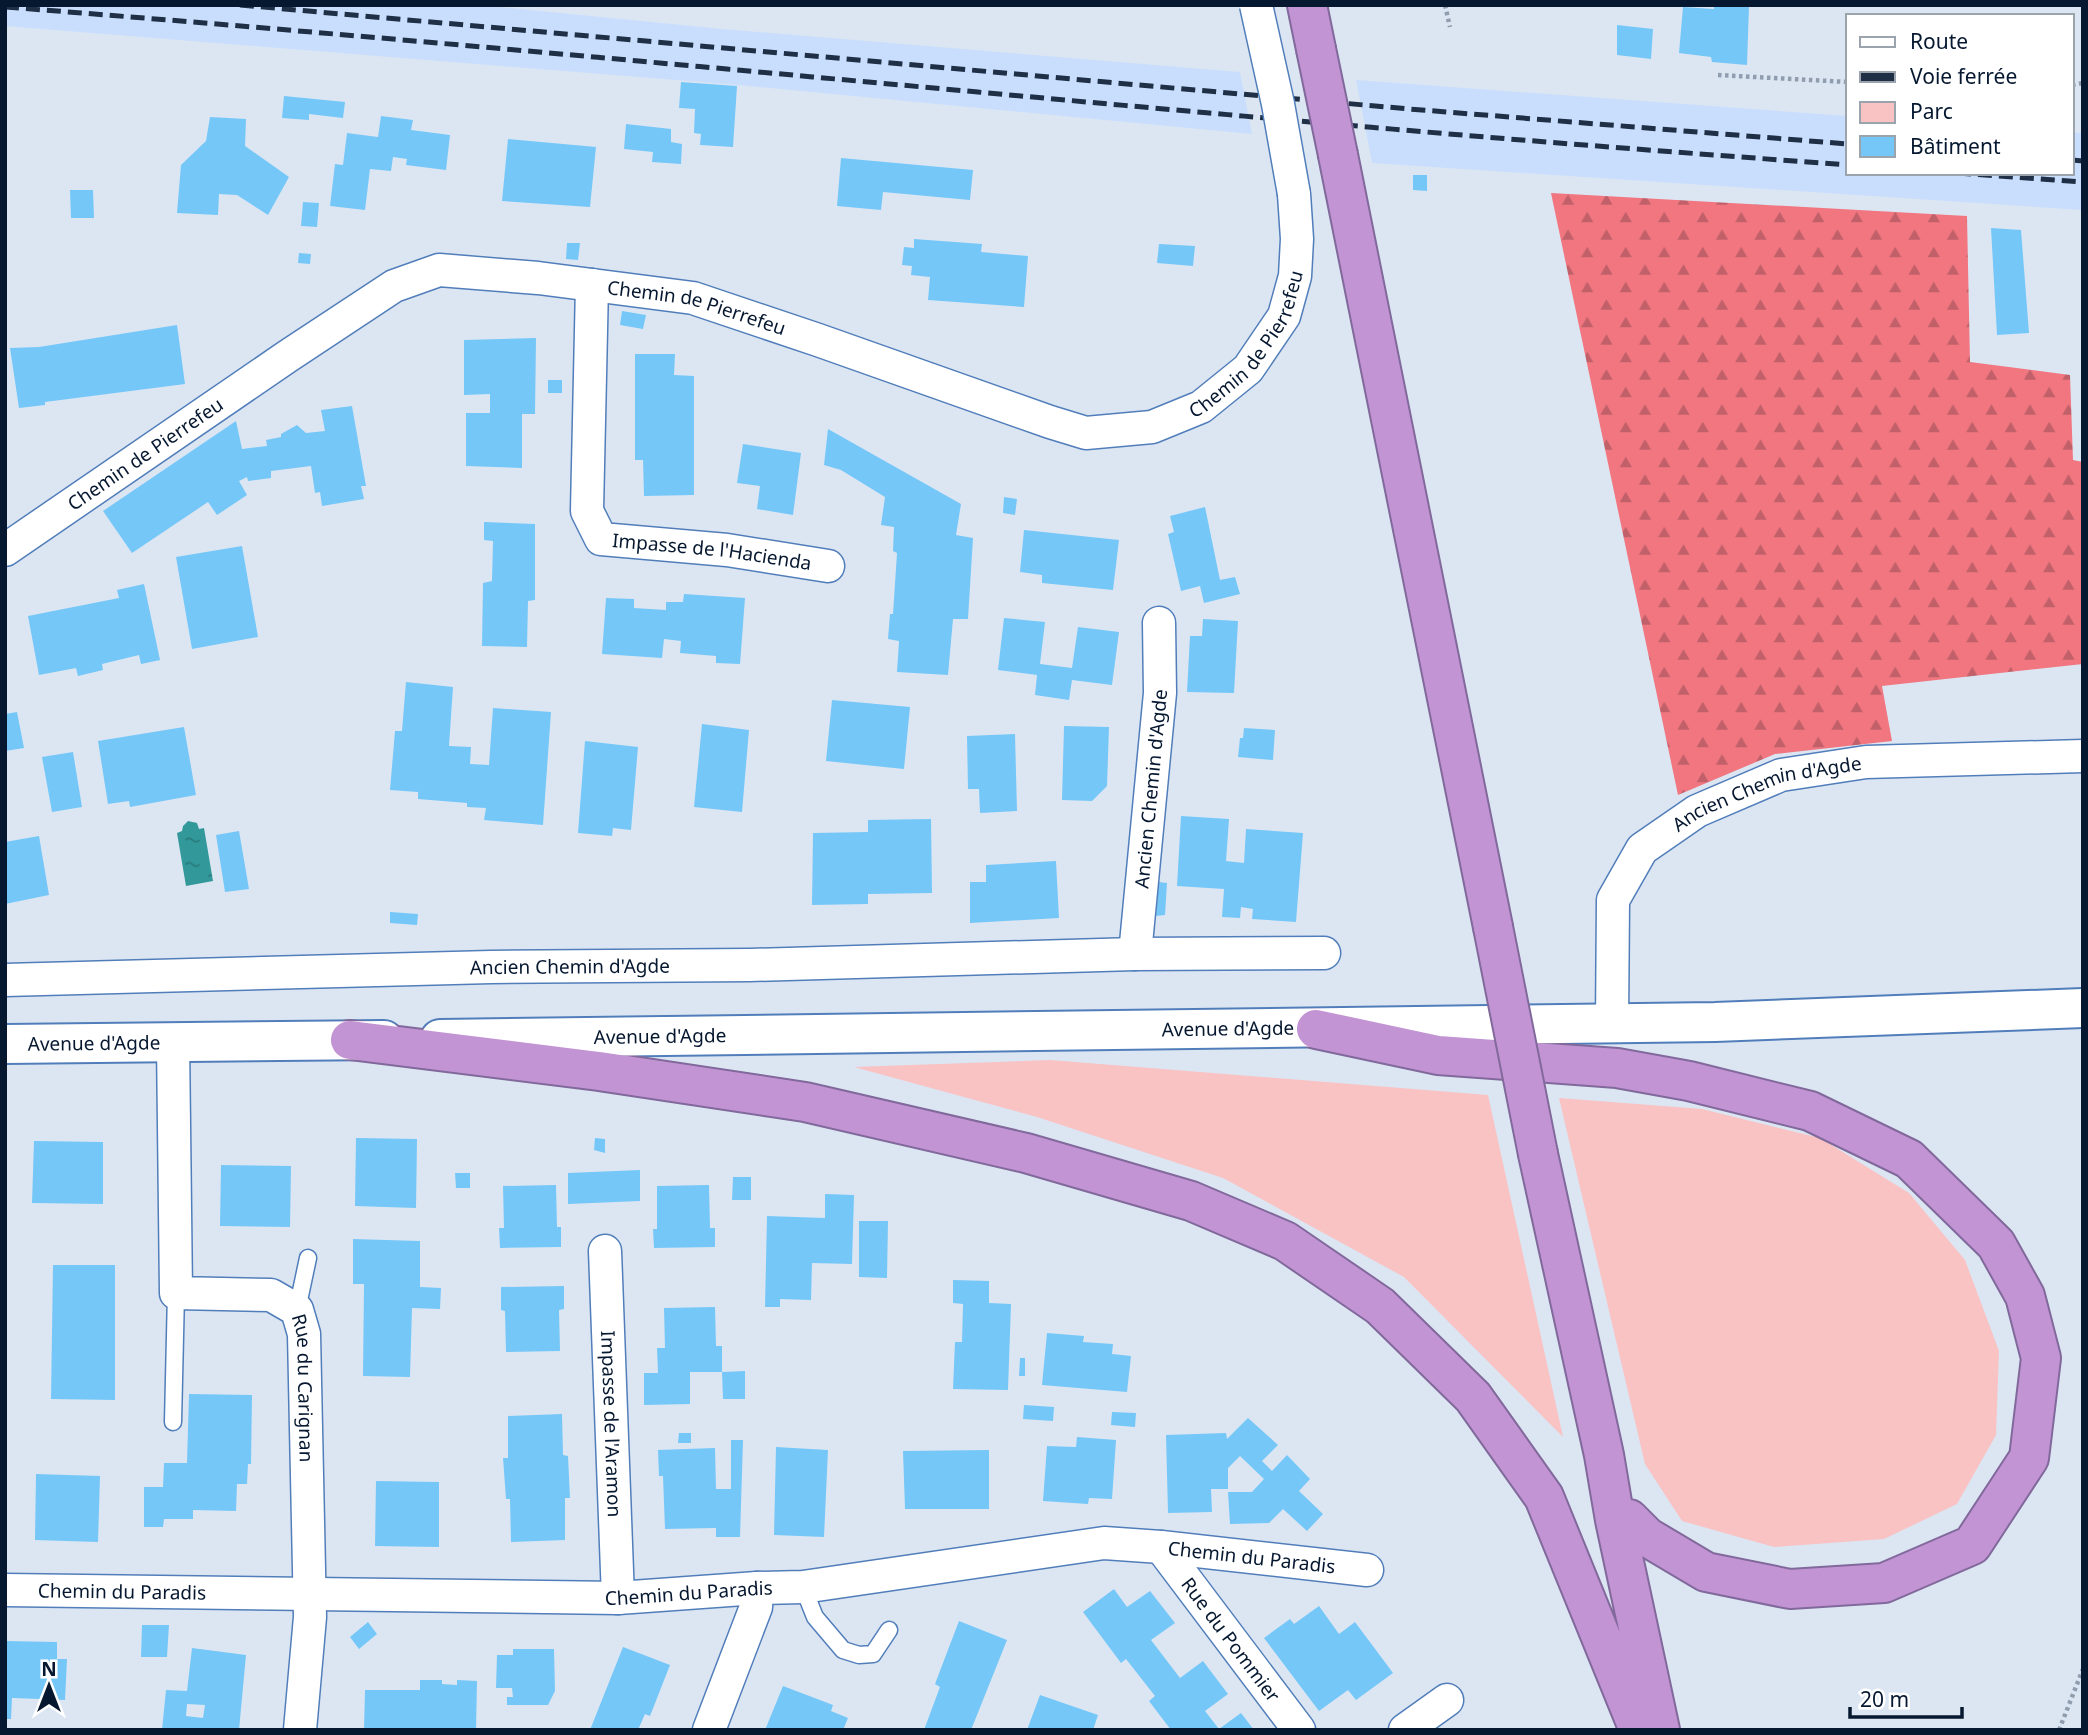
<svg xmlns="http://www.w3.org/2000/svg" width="2088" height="1735" font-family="'Noto Sans',sans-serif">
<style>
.built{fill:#c9defc}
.green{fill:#f9c2c3}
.forest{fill:url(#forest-firs)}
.water{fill:url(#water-ripples)}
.building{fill:#75c7f8;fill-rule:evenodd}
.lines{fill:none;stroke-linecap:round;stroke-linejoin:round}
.lane-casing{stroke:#517eba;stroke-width:19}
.street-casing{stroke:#517eba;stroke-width:35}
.secondary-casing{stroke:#517eba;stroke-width:42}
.highway-casing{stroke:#81699b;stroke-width:42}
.path{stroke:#909dae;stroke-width:4.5;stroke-dasharray:3.5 3.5;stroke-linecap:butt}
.lane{stroke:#fff;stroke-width:16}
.street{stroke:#fff;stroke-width:32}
.secondary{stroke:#fff;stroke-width:38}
.highway{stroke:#c394d4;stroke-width:38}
.rail{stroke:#1e2f46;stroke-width:5;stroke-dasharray:14 7;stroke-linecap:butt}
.street-bridge-casing{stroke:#517eba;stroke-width:35;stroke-linecap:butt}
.highway-bridge-casing{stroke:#81699b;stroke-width:42;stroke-linecap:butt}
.street-bridge{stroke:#fff;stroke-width:32}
.highway-bridge{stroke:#c394d4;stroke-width:38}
.labels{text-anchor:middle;stroke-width:6;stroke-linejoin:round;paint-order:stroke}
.street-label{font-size:19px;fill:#061830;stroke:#fff}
</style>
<defs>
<pattern id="forest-firs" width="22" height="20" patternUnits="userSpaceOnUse" patternTransform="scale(1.75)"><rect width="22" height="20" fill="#f17680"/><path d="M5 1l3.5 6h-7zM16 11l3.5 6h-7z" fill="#c16069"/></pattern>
<pattern id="water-ripples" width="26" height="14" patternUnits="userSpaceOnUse" patternTransform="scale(1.75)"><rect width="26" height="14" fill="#32989a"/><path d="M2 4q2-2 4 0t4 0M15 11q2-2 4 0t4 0" fill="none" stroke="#287b7e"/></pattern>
</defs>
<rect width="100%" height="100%" fill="#dce6f3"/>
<path class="built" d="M5,5h475l242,24 518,43 12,62 -514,-49 -733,-59z
M1356,80l492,36v57h224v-41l11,1v77l-711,-47z"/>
<path class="green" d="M1050,1060l438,35 75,342 -159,-160 -181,-99 -186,-61 -183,-50z
M1559,1098l143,11 118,29 89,55 56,67 34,91 -3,84 -39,69 -73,35 -110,8 -92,-26 -37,-57z"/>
<path class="forest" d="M1551,193l416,23 3,146 100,13 3,85 10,2v202l-201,22 10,55 -117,13 -97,41z"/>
<path class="water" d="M188,821l9,2 2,6 5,-1 9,53 -27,5 -9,-53 5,-2 1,-5z"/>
<path class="building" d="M1714,5l35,1 -2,59 -35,-3 -1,-5 -32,-4 4,-46 31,2z
M1617,25l36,4 -2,30 -34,-4z
M681,82l56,4 -4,61 -33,-2 1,-11 -7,-1 1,-24 -16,-1z
M284,96l61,6 -2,16 -34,-4v6l-27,-2z
M381,116l32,4 -2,10 39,5 -4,35 -40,-5 1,-6 -14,-2 -2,14 -21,-2 -5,41 -35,-4 5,-42 8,1 4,-32 31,4z
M210,117l36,2 -1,27 44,31 -21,38 -31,-20 -18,-1 -1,21 -41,-2 4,-48 25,-24z
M626,124l45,5v13l11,2 -1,20 -29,-2 1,-10 -29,-3z
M508,139l88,8 -6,60 -88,-6z
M841,158l132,12 -3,30 -87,-8 -2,18 -44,-4z
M1413,175h14v16l-14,-1z
M70,190h23l1,28h-23z
M303,202l16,1 -2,24 -16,-1z
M1991,228l30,2 8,103 -32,2z
M914,239l68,5 -1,8 47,4 -4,51 -96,-7 2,-23 -19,-2 1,-9 -10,-1 2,-18 10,1z
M567,243h13l-2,17 -12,-1z
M1159,244l36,2 -2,20 -36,-3z
M299,253l12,1 -1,10 -12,-1z
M622,311l24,4 -3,14 -23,-4z
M177,325l8,59 -140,18v3l-26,3 -9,-60 29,-1z
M536,338l-1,76h-13v54l-56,-2v-53h24v-19l-26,1v-55z
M635,354h40l-1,21 20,1v119l-50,1 -1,-36h-8z
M548,380h14v13h-14z
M352,406l14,80h-5l3,13 -42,7 -2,-14 -5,1 -4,-27 -40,5v7l-23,3 -1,-4 -8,4 8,14 -30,20 -9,-13 -76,51 -29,-42 133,-90 6,28 25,-3 -1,-6 15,-3v-3l16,-9 9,8 19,-2 -4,-21z
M828,429l133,75 -5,31 17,3 -5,81h-15l-5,56 -51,-3 2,-31 -11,-2 2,-25h3l4,-61 -4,-2 1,-24 -13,-2 4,-28 -44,-27 -17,-5z
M743,444l58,9 -8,62 -36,-6 3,-23 -23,-3z
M1004,497l13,2 -2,16 -12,-2z
M1205,507l15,73 15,-3 5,17 -36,9 -4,-17 -19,5 -13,-57 6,-2 -4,-16z
M484,522l51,2v76l-7,1 -1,46 -45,-1 1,-63 9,-2 1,-40 -9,-1z
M1024,530l95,10 -6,50 -71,-7v-8l-22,-3z
M242,546l16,91 -66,12 -16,-92z
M144,584l16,76 -19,4 -2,-9 -37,9 1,6 -25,6 -2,-8 -37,7 -11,-59 91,-18 -2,-8z
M684,594l61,4 -5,66 -24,-1v-7l-36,-3 1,-12 -17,-2 -2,19 -60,-4 4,-56 28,1v9l32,2v-8h17z
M1004,618l41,4 -5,42 32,4 6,-41 41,5 -7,53 -40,-5 -3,20 -34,-5 2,-20 -39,-5z
M1203,619l35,2 -4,72 -47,-1 3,-56h12z
M406,682l47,5 -4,59 22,1 -1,17 19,1 4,-57 58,4 -8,113 -59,-5 2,-12 -19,-1v-4l-49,-4v-7l-28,-2 5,-59h7z
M832,700l78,7 -6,62 -78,-8z
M17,712l7,36 -19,3v-37z
M702,724l47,6 -7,82 -48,-5z
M1064,726l45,1 -2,59 -15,15 -30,-1z
M184,727l12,68 -66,12 -1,-6 -21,3 -10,-63z
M1244,728l31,2 -2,30 -35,-3 2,-19h3z
M1015,734l2,77 -37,2 -1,-24h-11l-1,-53z
M585,741l53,6 -7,83 -18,-2 -1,8 -34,-3z
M73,752l9,55 -30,5 -10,-55z
M1181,816l48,3 -3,42 18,2 2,-34 57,4 -7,89 -44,-3 1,-10 -12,-2 -1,11 -18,-1 2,-28 -47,-3z
M931,819l1,74 -64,1v10l-56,1 1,-72 55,-1v-12z
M239,831l10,58 -24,3 -9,-57z
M39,836l10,59 -44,9v-62z
M1056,861l3,57 -89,5v-41h16v-17z
M1159,882l8,1 -2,32 -9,1z
M390,912l28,2 -1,11 -27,-2z
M356,1138l61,1 -1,69 -61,-2z
M595,1138l10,1v14l-11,-3z
M34,1141l69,1v62l-71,-1z
M221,1165l70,1 -1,61 -70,-1z
M640,1170v31l-72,3v-31z
M455,1173h15v15h-14z
M733,1177h18v23h-19z
M556,1185l1,42h4v20l-61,1 -1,-20h5l-1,-42z
M709,1185l1,43h5v19l-61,1 -1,-19h4v-43z
M825,1194l29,1 -2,69 -40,-1 -1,37 -31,-1v8h-15l2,-91 58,2z
M859,1221h29l-1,57 -28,-1z
M353,1239l67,2v46l21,1 -1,21 -28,-1 -2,69 -47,-1 1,-92h-11z
M53,1265h62v135l-64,-1z
M953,1280l36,1v22l22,1 -3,86 -55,-1 2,-47h7l1,-38 -10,-1z
M564,1286v23l-5,1 1,41 -54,1 -1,-41 -4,-1v-23z
M715,1307l1,39h6v26l23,-1v28h-22l-1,-27h-32v32l-46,1v-32h14l-1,-25h8l-1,-40z
M1047,1333l37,3 -1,6 30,2 -1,10 19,2 -4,36 -85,-7z
M1020,1358h5v18h-6z
M189,1394l63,1 -1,69h-3l-1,20h-10l-1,27 -43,-1v9h-29l-1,8h-19v-40h19l1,-24h23z
M1024,1405l30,2 -1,14 -30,-2z
M1112,1412l24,1 -1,14 -24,-2z
M562,1414l1,41 5,1 2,42h-5v42l-54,2 -1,-43h-4l-3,-41h5v-42z
M1248,1418l30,27 -16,16 10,10 15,-16 23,24 -11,12 24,23 -16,17 -24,-22 -14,14 -39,1 -2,-32h24l12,-13 -24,-23 -12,12v21h-17l1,23 -44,1 -2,-78 60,-2 1,6z
M679,1433h12v10h-13z
M1077,1437l39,3 -4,59 -23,-1 -1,6 -45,-3 4,-55 29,1z
M731,1440h12l-3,97h-24v-9l-51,1 -2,-53h-4l-1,-26 57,-2 1,41h15z
M776,1447l52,3 -4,87 -50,-2z
M989,1450v59h-84l-2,-58z
M36,1474l64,2 -2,66 -63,-2z
M376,1481l63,1v65l-64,-1z
M1114,1589l13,18 23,-16 25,32 -24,17 29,38 23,-17 25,33 -23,17 14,18 22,-16 13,17h-83l-22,-29 6,-5 -29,-37 -5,4 -38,-51z
M1319,1606l20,28 16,-12 38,51 -37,27 -8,-10 -29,21 -55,-73 26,-19 4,5z
M959,1621l48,19 -36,90h-47l16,-43 -5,-3z
M368,1622l9,12 -18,15 -9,-12z
M142,1625h27l-2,32h-26z
M5,1641l52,1v17h10l-2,41 -53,-2 -1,21h-6z
M623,1647l47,18 -20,51 -5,-2 -7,16h-48z
M192,1648l54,7 -7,75h-77l4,-40 21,1zM187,1704l18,1 -2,13 -17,-2z
M513,1649h41l1,42 -7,14h-41v-8h6l-1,-9h-16l1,-33h16z
M420,1680h22v4l15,1v-5l20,1 -1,49h-112l1,-40h55z
M783,1686l50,19 -2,6 17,7 -5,12h-78z
M1040,1695l58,20 -5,15 -9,-2 -1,2h-56z"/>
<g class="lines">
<g class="lane-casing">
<path id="lane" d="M297,1310l11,-52
M173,1422l3,-129
M803,1587l12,30 28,33 16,5 14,-1 16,-24"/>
</g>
<g class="street-casing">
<g id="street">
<path id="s1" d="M592,285l-5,226 14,28 126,11 101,16"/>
<path id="s2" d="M5,550l283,-194 106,-70 45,-16 99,8 155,20 125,42 232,82 36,11 66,-6 49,-20 47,-38 36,-53 11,-40 2,-37 -3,-45"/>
<path id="s3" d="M1135,954l25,-261 -1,-70"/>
<path id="s4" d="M5,980l486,-13 259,-2 385,-11 189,-1"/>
<path id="s5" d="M1612,1024l1,-124 29,-51 55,-38 84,-36 85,-13 217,-6"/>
<path id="s6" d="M173,1042l3,251 95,2 26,15 7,24 6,283 -10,113"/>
<path id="s7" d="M605,1251l13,347"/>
<path id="s8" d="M1161,1547l138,183"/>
<path id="s9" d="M5,1590l613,8 139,-10 46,-1 301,-44 57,4 206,23"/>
<path d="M709,1730l47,-123 1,-19"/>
<path d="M1405,1730l42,-30"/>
</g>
</g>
<g class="secondary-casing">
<g id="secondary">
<path id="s10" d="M440,1039l1275,-17 368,-14"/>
<path id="s11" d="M5,1044l379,-4"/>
</g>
</g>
<g class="highway-casing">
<path id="highway" d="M1307,5l9,44
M1338,155l155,772
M1316,1029l122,26 179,13 72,13 121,30 99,48 87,85 29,52 16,62 -12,100 -57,87 -88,38 -94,6 -84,-17 -59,-35 -18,-18
M350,1040l249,31 206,31 221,51 165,48 94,40 95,65 93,91 71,100 95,233
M1538,1154l66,301 11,65 45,210"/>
</g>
<path class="path" d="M1445,5l5,22
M1718,75l130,7
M2072,85l11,-2
M2059,1730l24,-61"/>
<use href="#lane" class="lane"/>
<use href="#street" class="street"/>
<use href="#secondary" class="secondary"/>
<use href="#highway" class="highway"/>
<path class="rail" d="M240,5l1169,104 439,35
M5,7c467,36 932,83 1398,123 149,13 297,24 445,35
M2072,160l11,1
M1957,173l126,9"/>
<g class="street-bridge-casing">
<path id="street-bridge" d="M1256,5l22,99 16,90"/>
</g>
<g class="highway-bridge-casing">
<path id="highway-bridge" d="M1316,49l22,106
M1493,927l45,227"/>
</g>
<use href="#street-bridge" class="street-bridge"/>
<use href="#highway-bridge" class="highway-bridge"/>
</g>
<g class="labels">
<g class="street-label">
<text dy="7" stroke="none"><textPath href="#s2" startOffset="779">Chemin de Pierrefeu</textPath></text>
<text dy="7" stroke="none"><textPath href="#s2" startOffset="1388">Chemin de Pierrefeu</textPath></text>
<text dy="7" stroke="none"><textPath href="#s2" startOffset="170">Chemin de Pierrefeu</textPath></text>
<text dy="7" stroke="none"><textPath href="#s1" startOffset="369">Impasse de l'Hacienda</textPath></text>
<text dy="7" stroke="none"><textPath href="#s3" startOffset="166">Ancien Chemin d'Agde</textPath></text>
<text dy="7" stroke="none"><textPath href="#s5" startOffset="322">Ancien Chemin d'Agde</textPath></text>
<text dy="7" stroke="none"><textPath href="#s4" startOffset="565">Ancien Chemin d'Agde</textPath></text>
<text dy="7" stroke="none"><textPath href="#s10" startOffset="788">Avenue d'Agde</textPath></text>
<text dy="7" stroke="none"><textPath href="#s10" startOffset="220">Avenue d'Agde</textPath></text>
<text dy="7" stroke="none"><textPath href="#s11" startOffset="89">Avenue d'Agde</textPath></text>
<text dy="7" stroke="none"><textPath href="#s6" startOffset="455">Rue du Carignan</textPath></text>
<text dy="7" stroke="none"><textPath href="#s7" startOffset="173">Impasse de l'Aramon</textPath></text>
<text dy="7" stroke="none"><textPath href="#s9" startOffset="1251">Chemin du Paradis</textPath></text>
<text dy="7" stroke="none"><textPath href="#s9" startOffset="117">Chemin du Paradis</textPath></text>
<text dy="7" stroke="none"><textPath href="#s9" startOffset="684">Chemin du Paradis</textPath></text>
<text dy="7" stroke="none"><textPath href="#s8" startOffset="116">Rue du Pommier</textPath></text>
</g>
</g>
<rect width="2088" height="1735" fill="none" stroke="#061830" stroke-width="14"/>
<rect x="1846" y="14" width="228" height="161" fill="#ffffff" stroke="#9ba3ac" stroke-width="2"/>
<rect x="1860" y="37" width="35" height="10" fill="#ffffff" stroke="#9ba3ac" stroke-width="2"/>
<text x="1910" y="49" font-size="21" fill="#061830">Route</text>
<rect x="1860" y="72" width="35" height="10" fill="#1e2f46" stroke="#9ba3ac" stroke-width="2"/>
<text x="1910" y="84" font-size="21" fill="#061830">Voie ferrée</text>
<rect x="1860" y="102" width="35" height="21" fill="#f9c2c3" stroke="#9ba3ac" stroke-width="2"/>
<text x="1910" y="119" font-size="21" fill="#061830">Parc</text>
<rect x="1860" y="136" width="35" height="21" fill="#75c7f8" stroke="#9ba3ac" stroke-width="2"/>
<text x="1910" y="154" font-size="21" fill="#061830">Bâtiment</text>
<g transform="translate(49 1686)" stroke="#ffffff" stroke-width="5" paint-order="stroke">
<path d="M0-5L12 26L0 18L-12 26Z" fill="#061830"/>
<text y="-10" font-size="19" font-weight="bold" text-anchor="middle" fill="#061830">N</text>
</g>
<path d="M1850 1707v10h112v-10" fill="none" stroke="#061830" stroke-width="3.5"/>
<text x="1860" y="1707" font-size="21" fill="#061830" stroke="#ffffff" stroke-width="5" paint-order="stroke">20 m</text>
</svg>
